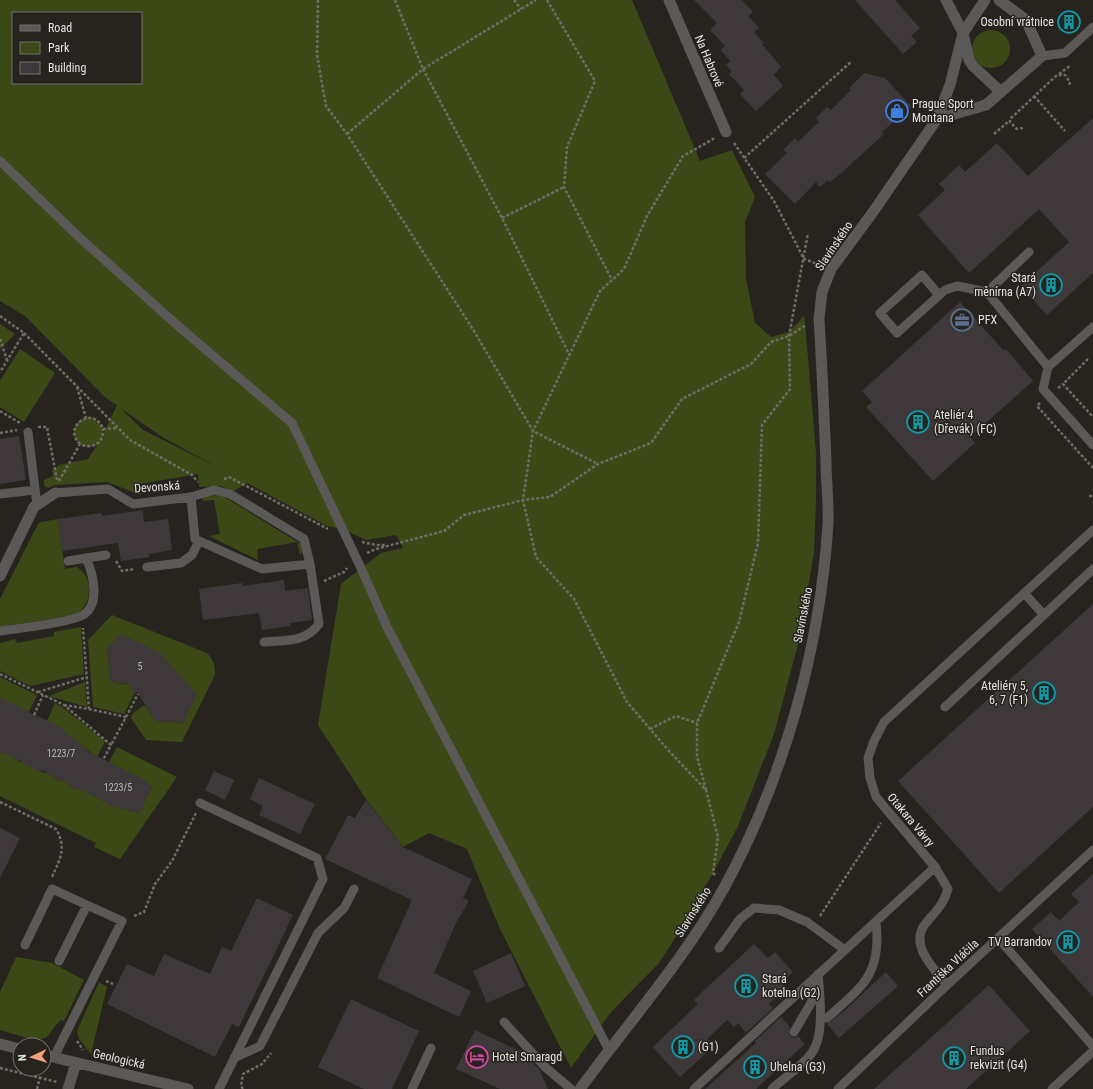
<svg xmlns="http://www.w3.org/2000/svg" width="1093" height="1089" font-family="'Roboto Condensed',sans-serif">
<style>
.green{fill:#3c4916;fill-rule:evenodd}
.building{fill:#3e383b}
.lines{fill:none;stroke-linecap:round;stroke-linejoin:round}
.path{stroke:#6e6c67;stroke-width:2.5;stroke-dasharray:3 2;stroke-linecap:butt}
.service{stroke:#5b5957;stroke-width:9}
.minor{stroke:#5b5957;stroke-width:11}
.labels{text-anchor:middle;stroke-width:3;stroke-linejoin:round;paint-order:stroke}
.number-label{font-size:10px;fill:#bbb8b7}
.poi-label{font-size:12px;fill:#e5e3e0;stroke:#27241f;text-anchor:start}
.street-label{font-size:12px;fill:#e5e3e0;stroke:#27241f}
</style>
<rect width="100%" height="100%" fill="#27241f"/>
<path class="green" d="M0,0h632l68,161 32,-11 23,47 -10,25 1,57 9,44 16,14 18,-5 15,-16 1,7 11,130v49l-2,50 -14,85 -26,97 -36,92 -25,47 -36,62 -18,28 -48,49 -40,56 -72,-141 -32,-78 -38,-16 -26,14 -37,-48 -48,-74 23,-141 40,-31 22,-5 -7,-13 -30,5 -24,-11 -15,-3 -80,-43 -13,8 -13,-5 -22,1 -1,-13 -58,10 1,11 -34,-13 -52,3 -7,3 -4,-2v-6l9,-4 -1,-5 7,-6 29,-6 9,-14c-30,10 -29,-34 -3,-27l8,8 1,9 14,-30 -11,-7 -81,-82 -25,-15zM13,13h128v70h-128zM120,408l44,30 55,30 -76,-38z
M972 49a19 19 0 1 1 38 0a19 19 0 1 1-38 0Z
M0,324l15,10 -15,15z
M20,349l35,24 -31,49 -24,-15v-26z
M218,495l8,3 75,46 1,8 -2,3 -3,-13 -40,7 1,11 -49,-24 11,-2 -6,-34 -11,1 -1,-5z
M58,519l7,50 12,-2c8,7 12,12 12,23 0,8 -3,17 -10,22 -10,6 -64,12 -79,15v-28l38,-75 3,-2z
M112,615l95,38c7,7 8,13 8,22l-33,67 -36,-2 -15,-22 2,-5 12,-8 11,16 27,2 -76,-75 3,31 7,4 15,2 4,6 -12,23 -31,-7 -5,-67z
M81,627l3,47 -54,12 -30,-15v-28l15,-4 2,4 37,-7v-4z
M0,677l37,18 -8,17 -29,-11z
M85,682l2,25 -38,-11z
M55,703l7,4 43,34 -8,16 -50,-36z
M117,747l60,30 -57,82 -26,-12 2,-4 -96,-47v-44l11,3 9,7h5l13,9 9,2 9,6 8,2 10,7 5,1 21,10 9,6 30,8 13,-26 -43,-25z
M16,957l36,6 32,17 -20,41 -4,-1 -13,17 -10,4 -37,-11v-38z
M99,982l8,5 -16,67 -12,-15 -2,-8z"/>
<path class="building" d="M694,0h48l11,12 -5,4 11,12 -5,4 10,11 -2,1 19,23 -7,8 9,11 -27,25 -16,-17 4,-4 -15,-16 3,-3 -6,-6 4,-4 -9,-11 4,-4 -15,-16 7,-7z
M855,0h40l25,28 -9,8 6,6 -14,12z
M864,73l21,5 26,28 -29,26 2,2 -45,41 -9,7 -2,-2 -8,7 -4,-5 -21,22 -30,-30 22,-21 -4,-3 12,-12 3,4 21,-20 -3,-4 11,-11 4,3 20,-20 -2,-2z
M1093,118v155l-46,42 -26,-29 48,-44 -30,-33 -70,64 -51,-58 27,-25 -6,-6 20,-19 6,7 32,-29 31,33z
M960,302l44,49 2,-2 27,32 -63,56 5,6 -42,38 -67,-74 6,-5 -10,-11z
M19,436l7,44 -26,4v-45z
M143,510l1,12 24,-3 4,31 -23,4v3l-28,4 -3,-18 -56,8 -4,-32 43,-6 1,3z
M284,580l1,11 23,-3 4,32 -22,3v3l-28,4 -3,-17 -56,7 -4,-31 43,-6 1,3z
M1093,604v203l-94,86 -101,-112z
M121,634l39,19 37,42 -14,28 -27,-2 -19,-29 -2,2 -7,-10 -11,-1 -7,-4 -3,-31z
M0,698l60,29 29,25 52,26 11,9 -13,26 -30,-8 -9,-6 -21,-10 -5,-1 -12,-8 -6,-1 -11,-8h-7l-30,-17 -8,-1z
M214,771l20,9 -9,20 -20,-10z
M259,778l56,26 -15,30 -41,-19 4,-9 -13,-7z
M366,800l37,47 69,32 -9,19 6,3 -12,20 -23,52 37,18 -12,26 -82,-39 35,-78 -87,-41 23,-44 7,3z
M0,828l20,10 -20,40z
M1093,874v123l-61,-68 19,-17 8,9 20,-19 -8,-8z
M257,898l36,17 -54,112 -7,-3 -17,33 -108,-53 20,-40 27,12 10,-22 46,20 12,-27 9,4z
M754,944l14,14 7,-6 18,20 -11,11 5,5 -18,16 4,4 -27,25 -8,-10 -4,4 -7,-7 -20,19 7,7 -34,31 -27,-30 45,-43 -4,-4 8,-8z
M511,953l14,33 -38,17 -14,-32z
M886,972l12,14 -59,52 -12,-14 17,-13z
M989,985l41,46 -64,58h-92z
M351,999l68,32 -27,58h-28l-46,-22z
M781,1017l9,10 -1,8 5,3 4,-2 7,8 -49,45h-51l51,-46 -2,-1z
M475,1030l49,23 16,18 8,18h-48l-44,-20z"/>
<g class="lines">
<path class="path" d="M318,0l-1,55 9,51 21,28 127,197 59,100 65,33
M395,0l28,69 113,-69
M514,0l7,9
M547,0l48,81 -28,66 -3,40 48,93
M1059,74l12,-9
M1034,96l31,35
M1023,128l-6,1 -7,-7v-3l47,-44h8l5,7 -1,5
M347,134l76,-65 79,149 68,138
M994,134l15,-13
M734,143l40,58 30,58 16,6
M744,158l108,-97
M502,218l62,-31
M0,316l24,17 -24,39
M24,333l106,107 62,35 6,7
M0,339l7,21
M1088,359l-25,25 30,33
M77,387l9,31
M1058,388l5,-4
M1040,403l-3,3 56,62
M0,411l20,12
M38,427h9l10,53
M0,433l17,-3
M80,444c-19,-17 14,-40 23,-15l15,-1
M224,479l5,-2 99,52
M59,481l21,-37c12,6 24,-1 23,-15
M1089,496h4
M362,542l14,3h11
M367,553l9,-4 68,-18 20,-16 59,-15 27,-3 48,-33 53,-21 31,-44 69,-35 20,-22 18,-6 17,-11
M116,561l6,10 13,-2
M324,581l20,-9 3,-4
M0,674l64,31 47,40 -8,15
M38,692l49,-15
M64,705l25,4 -6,-81
M89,709l37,8 -15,28
M34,715l9,-20
M126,717l12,-23
M650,729l26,-13 21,7
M706,790l-9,-34v-33l42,-101 19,-79 4,-118 28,-36 -1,-53 19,-103
M0,802l56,27c11,19 4,30 -4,48
M715,875l-2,-2 5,-36 -12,-47 -37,-39 -42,-49 -53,-103 -38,-42 -13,-57 10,-69 67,-140 24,-22 23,-53 36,-60 32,-18
M134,916l10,-4 11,-28 17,-23 24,-48
M820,916l61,-93
M106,981l7,3
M77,1041l6,9
M0,1068l57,14
M37,1089l3,-12
M243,1089l-2,-3 2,-12 19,-10 9,-11"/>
<path class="service" d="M1042,56l23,-3 28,-26
M0,161l80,77 97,87 115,98 69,145 26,59 222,423
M1029,252l-42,40 61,75
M939,295l-17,-20 -42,38 17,20 48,-43 12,-4 30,6
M1048,367l-5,22 50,56
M1048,367l45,-40
M28,432l9,73
M55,493l53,-4 25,15 58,-7 4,42 67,30 48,-5 -6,-25 -74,-45 -16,-4 -23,7
M0,494l35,-4
M86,558l20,-3
M147,567l34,-4 11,-8 7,-14
M1024,593l20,22
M0,631c16,-2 72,-9 83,-16 18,-11 10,-42 3,-57l-18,3
M264,642c21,-2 41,1 55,-18l-9,-60
M945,707l148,-138
M200,803l117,55 6,21 -104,210
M998,938l95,108
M25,945l27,-56 70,32 -68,136
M719,948l21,-29 14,-11 25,2 28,12 38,28
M59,961l28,-56
M947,985c-13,-16 -39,-41 -21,-62 10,-12 18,-19 22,-34l-13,-22 -59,-70 -6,-19 -2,-20 6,-17 10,-19 209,-192
M827,1018c36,-32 55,-44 49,-96
M504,1022l41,45 26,22
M794,1032l17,-29 6,-21
M234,1058l26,-12 58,-113 26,-25 10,-19
M412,1089l19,-41
M694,1089l241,-222
M772,1089c12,-11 29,-22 39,-35 14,-17 9,-59 7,-80
M838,1089l109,-104 146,-135
M1052,1089l41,-38"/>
<path class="minor" d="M669,0l57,132
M946,0l17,33 6,27 4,6 28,26
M937,119l49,-14 56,-49 -16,-36 -27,-20
M0,576l34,-69 21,-14
M0,1044l20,5
M44,1055l144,34
M68,1089l8,-26
M580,1089c49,-67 104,-129 144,-201 60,-110 96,-239 104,-364 1,-21 -2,-42 -2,-63 -2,-48 -4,-95 -7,-142l3,-27 9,-23 42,-57 64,-93 13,-34 13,-52 22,-33"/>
</g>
<defs>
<g id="building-ring" transform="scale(1.15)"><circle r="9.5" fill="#27241f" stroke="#0f9aa8" stroke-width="1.5"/><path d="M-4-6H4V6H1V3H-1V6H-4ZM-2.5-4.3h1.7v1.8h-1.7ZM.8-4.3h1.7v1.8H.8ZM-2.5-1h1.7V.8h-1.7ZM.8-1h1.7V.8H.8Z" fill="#0f9aa8"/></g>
<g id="shop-ring" transform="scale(1.15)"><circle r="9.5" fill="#27241f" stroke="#3f7fe0" stroke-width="1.5"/><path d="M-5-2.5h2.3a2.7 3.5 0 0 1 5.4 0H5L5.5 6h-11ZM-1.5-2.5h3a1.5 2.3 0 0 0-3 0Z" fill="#3f7fe0"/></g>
<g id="office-ring" transform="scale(1.15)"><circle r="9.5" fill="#27241f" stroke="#5c6f8a" stroke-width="1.5"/><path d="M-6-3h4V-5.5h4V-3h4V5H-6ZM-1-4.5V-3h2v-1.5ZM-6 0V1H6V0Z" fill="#5c6f8a"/></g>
<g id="hotel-ring" transform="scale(1.15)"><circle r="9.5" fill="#27241f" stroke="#d1479c" stroke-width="1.5"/><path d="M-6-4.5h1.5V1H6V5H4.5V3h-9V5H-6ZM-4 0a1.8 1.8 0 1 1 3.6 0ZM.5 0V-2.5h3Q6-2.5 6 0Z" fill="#d1479c"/></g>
</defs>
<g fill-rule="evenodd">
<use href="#building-ring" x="1069" y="22"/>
<use href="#shop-ring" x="897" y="111"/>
<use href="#building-ring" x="1051" y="285"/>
<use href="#office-ring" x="962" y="320"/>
<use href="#building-ring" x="918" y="422"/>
<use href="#building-ring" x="1044" y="693"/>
<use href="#building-ring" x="1068" y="942"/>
<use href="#building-ring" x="746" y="986"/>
<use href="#building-ring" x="683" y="1047"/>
<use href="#hotel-ring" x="477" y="1057"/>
<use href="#building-ring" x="954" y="1058"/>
<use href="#building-ring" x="755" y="1067"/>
</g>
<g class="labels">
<g class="number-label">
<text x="140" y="670">5</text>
<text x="61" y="757">1223/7</text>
<text x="118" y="791">1223/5</text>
</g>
<g class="poi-label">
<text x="1054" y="26" text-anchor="end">Osobní vrátnice</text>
<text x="912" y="108">Prague Sport<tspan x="912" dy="14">Montana</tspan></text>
<text x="1036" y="282" text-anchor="end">Stará<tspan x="1036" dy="14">měnírna (A7)</tspan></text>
<text x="978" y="324">PFX</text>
<text x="934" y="419">Ateliér 4<tspan x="934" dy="14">(Dřevák) (FC)</tspan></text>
<text x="1028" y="690" text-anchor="end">Ateliéry 5,<tspan x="1028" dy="14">6, 7 (F1)</tspan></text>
<text x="1052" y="946" text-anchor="end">TV Barrandov</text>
<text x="762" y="983">Stará<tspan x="762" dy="14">kotelna (G2)</tspan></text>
<text x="698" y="1051">(G1)</text>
<text x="970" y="1055">Fundus<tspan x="970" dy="14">rekvizit (G4)</tspan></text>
<text x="492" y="1061">Hotel Smaragd</text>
<text x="770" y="1071">Uhelna (G3)</text>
</g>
<g class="street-label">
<text transform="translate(709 61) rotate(67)" y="4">Na Habrové</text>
<text transform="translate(834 246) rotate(-56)" y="4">Slavínského</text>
<text transform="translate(157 487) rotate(-4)" y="4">Devonská</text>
<text transform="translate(803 615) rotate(-79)" y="4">Slavínského</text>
<text transform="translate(911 820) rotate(50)" y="4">Otakara Vávry</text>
<text transform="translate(693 912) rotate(-58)" y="4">Slavínského</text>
<text transform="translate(948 968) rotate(-43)" y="4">Františka Vláčila</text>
<text transform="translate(119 1059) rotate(13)" y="4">Geologická</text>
</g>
</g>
<rect x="12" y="12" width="130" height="72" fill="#27241f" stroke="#73706c"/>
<rect x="20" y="25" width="20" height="6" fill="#5b5957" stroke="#73706c"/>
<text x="48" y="32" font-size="12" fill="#e5e3e0">Road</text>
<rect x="20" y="42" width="20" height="12" fill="#3c4916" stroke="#73706c"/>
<text x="48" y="52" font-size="12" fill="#e5e3e0">Park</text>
<rect x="20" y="62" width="20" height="12" fill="#3e383b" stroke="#73706c"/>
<text x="48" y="72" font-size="12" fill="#e5e3e0">Building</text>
<g transform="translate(32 1057) rotate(266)"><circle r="19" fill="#27241f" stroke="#73706c"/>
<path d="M0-3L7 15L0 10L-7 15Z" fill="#f2a17e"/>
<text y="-6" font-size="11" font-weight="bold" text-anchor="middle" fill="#e5e3e0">N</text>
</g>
</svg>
